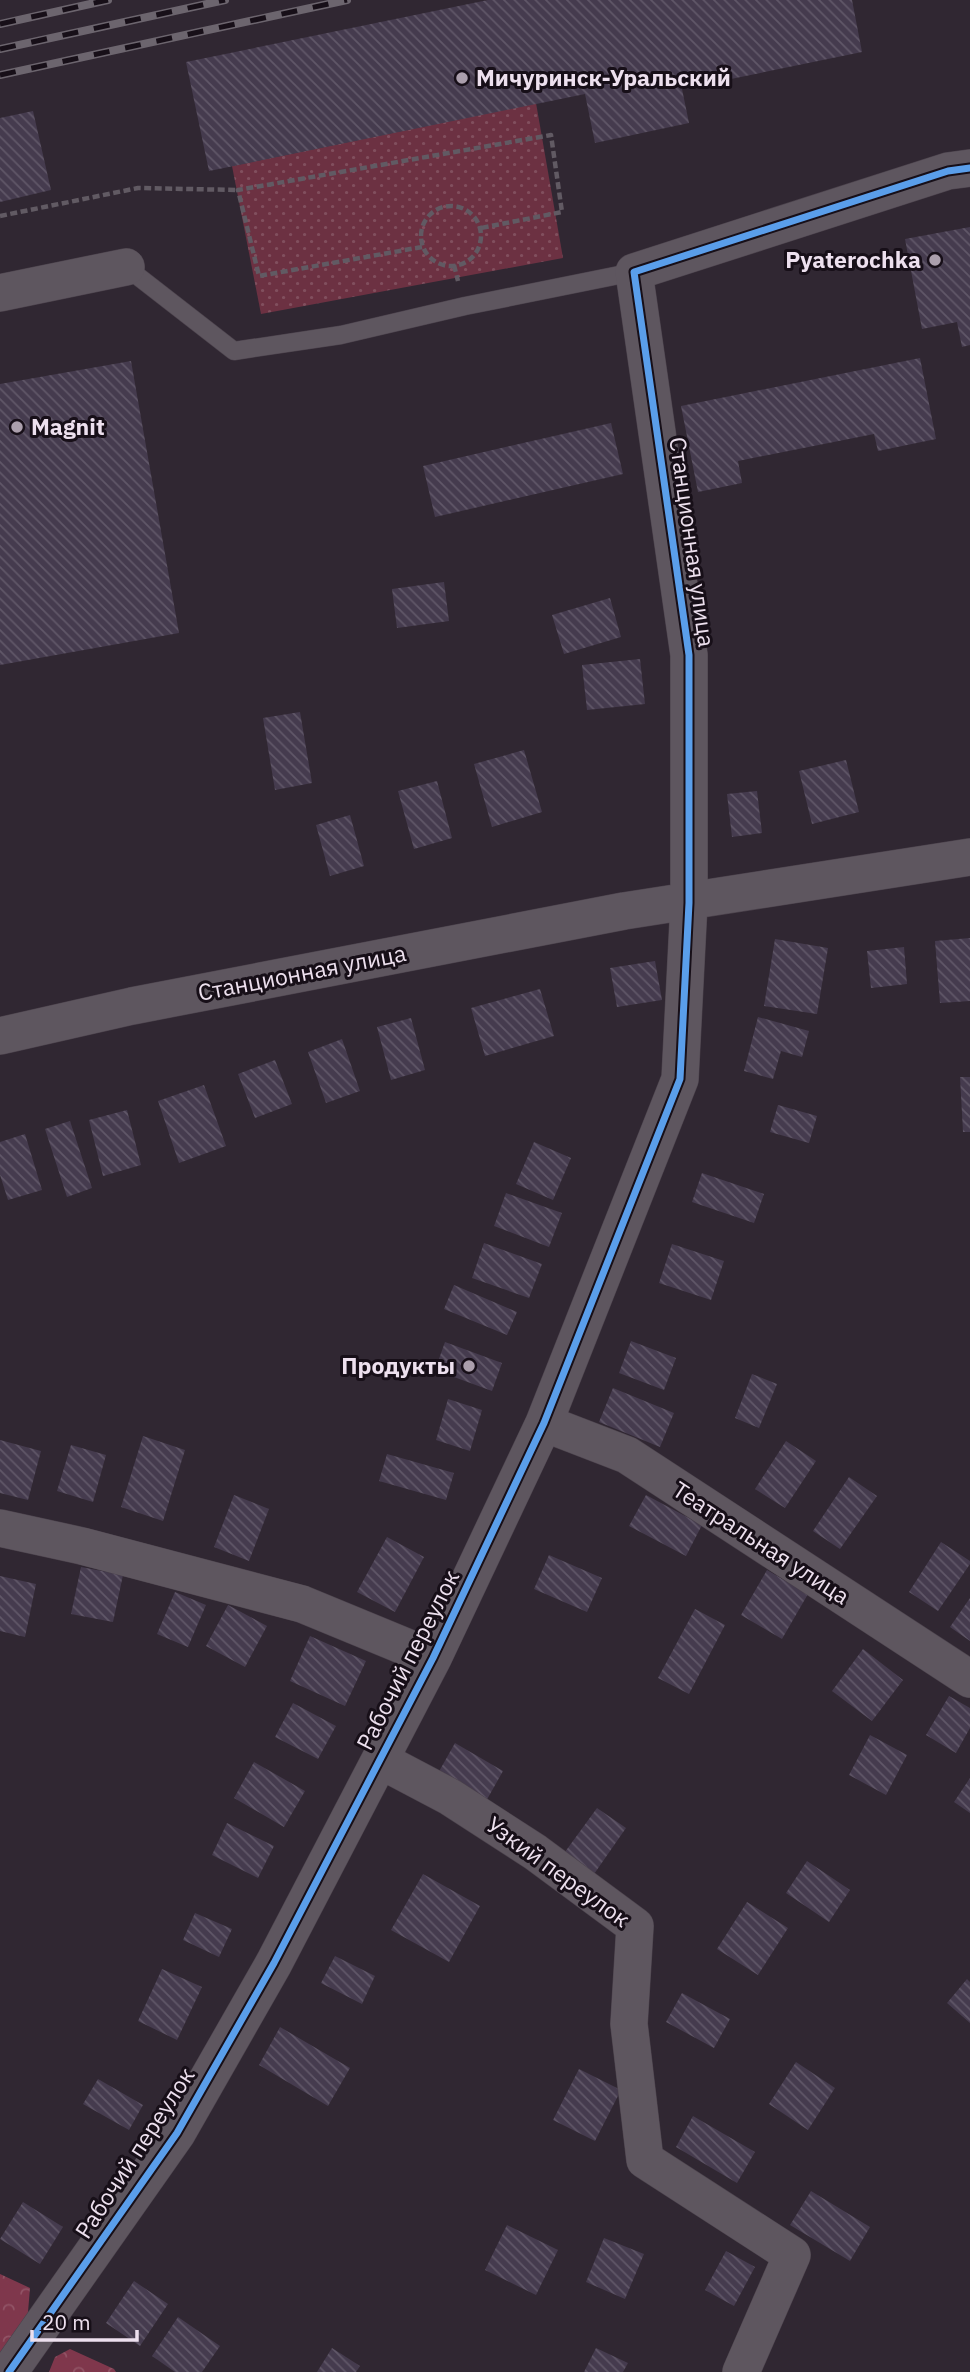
<svg xmlns="http://www.w3.org/2000/svg" width="970" height="2372" font-family="'IBM Plex Sans',sans-serif">
<style>
.forest{fill:url(#forest-crowns)}
.park{fill:url(#park-dots)}
.building{fill:url(#building-back-hatch)}
.lines{fill:none;stroke-linecap:round;stroke-linejoin:round}
.service-casing{stroke:#4b424c;stroke-width:19}
.minor-casing{stroke:#4b424c;stroke-width:38}
.path{stroke:#615a63;stroke-width:4.5;stroke-dasharray:7 3.5;stroke-linecap:butt}
.service{stroke:#5e565f;stroke-width:18}
.minor{stroke:#5e565f;stroke-width:37}
.rail-casing{stroke:#6c656e;stroke-width:8}
.rail{stroke:#170f18;stroke-width:5;stroke-dasharray:16;stroke-linecap:butt}
.cycleway-casing{stroke:#170f18;stroke-width:11}
.cycleway{stroke:#5a9eea;stroke-width:7}
.poi-dot{fill:#ab9fac;stroke:#170f18;stroke-width:2.5}
.labels{text-anchor:middle;stroke-width:6;stroke-linejoin:round;paint-order:stroke}
.poi-label{font-size:23px;font-weight:bold;fill:#ede0ee;stroke:#170f18;text-anchor:start}
.street-label{font-size:23px;fill:#ede0ee;stroke:#170f18}
</style>
<defs>
<pattern id="forest-crowns" width="20" height="18" patternUnits="userSpaceOnUse" patternTransform="scale(1.75)"><rect width="20" height="18" fill="#7f374c"/><path d="M2 6a3 3 0 1 1 6 0M12 15a3 3 0 1 1 6 0" fill="none" stroke="#915466"/></pattern>
<pattern id="park-dots" width="8" height="8" patternUnits="userSpaceOnUse" patternTransform="scale(1.75)"><rect width="8" height="8" fill="#6c3142"/><path d="M2 2h.1M6 6h.1" fill="none" stroke="#814f5e" stroke-width="1.8" stroke-linecap="round"/></pattern>
<pattern id="building-back-hatch" width="6" height="6" patternUnits="userSpaceOnUse" patternTransform="scale(1.75)"><rect width="6" height="6" fill="#453b4e"/><path d="M-1 5l2 2M0 0l6 6M5-1l2 2" fill="none" stroke="#605768"/></pattern>
</defs>
<rect width="100%" height="100%" fill="#302732"/>
<path class="forest" d="M0,2274l30,14 -3,36 -27,32z
M70,2349l44,20 2,3h-67l6,-15z"/>
<path class="park" d="M536,103l27,155 -302,56 -29,-148z"/>
<path class="building" d="M488,0h364l10,52 -180,37 7,34 -94,20 -10,-49 -376,77 -23,-109z
M33,111l18,79 -51,12v-84z
M970,227v118l-8,2 -5,-25 -35,7 -17,-90z
M920,358l16,81 -58,12 -4,-17 -136,27 4,22 -44,9 -17,-86z
M131,361l48,272 -179,32v-281z
M611,423l12,51 -188,43 -12,-51z
M444,582l5,39 -52,7 -5,-39z
M610,598l11,39 -57,17 -12,-39z
M640,659l5,45 -58,6 -5,-45z
M300,712l12,71 -37,7 -12,-72z
M524,750l18,62 -50,15 -18,-63z
M846,760l13,52 -47,12 -13,-53z
M437,781l15,57 -38,11 -16,-58z
M757,791l5,42 -30,4 -5,-43z
M350,815l14,51 -34,10 -14,-51z
M970,938v63l-30,2 -5,-62z
M775,939l53,9 -11,66 -53,-8z
M904,947l3,37 -36,4 -4,-37z
M655,961l7,39 -45,7 -7,-39z
M540,989l14,47 -69,20 -14,-48z
M758,1017l51,14 -7,26 -21,-6 -8,28 -29,-8z
M411,1018l14,52 -34,10 -14,-53z
M342,1039l18,52 -34,12 -18,-51z
M275,1060l17,44 -37,14 -17,-44z
M960,1077h10v55h-7z
M204,1085l22,61 -47,17 -21,-62z
M778,1105l39,11 -8,27 -39,-11z
M127,1110l14,55 -38,11 -14,-56z
M70,1121l22,67 -25,9 -22,-68z
M25,1134l17,56 -34,10 -8,-25v-33z
M534,1142l37,16 -18,42 -37,-16z
M702,1173l62,21 -10,29 -62,-21z
M506,1193l56,20 -13,34 -55,-21z
M484,1243l58,21 -13,34 -57,-20z
M672,1244l52,17 -13,39 -52,-17z
M454,1285l63,27 -10,23 -63,-26z
M631,1341l45,17 -12,32 -45,-17z
M445,1342l57,21 -10,28 -57,-21z
M752,1374l25,10 -18,44 -24,-10z
M613,1388l61,25 -14,34 -61,-25z
M448,1399l34,11 -12,41 -34,-11z
M143,1436l42,14 -22,71 -42,-14z
M0,1440l41,11 -13,49 -28,-7z
M786,1441l30,20 -31,47 -30,-19z
M71,1445l35,10 -13,47 -36,-11z
M387,1454l67,19 -8,27 -67,-19z
M849,1477l28,19 -37,53 -27,-18z
M234,1495l35,14 -20,52 -35,-14z
M646,1495l56,30 -16,31 -57,-30z
M387,1537l37,20 -29,55 -38,-20z
M941,1542l29,19v3l-32,47 -29,-19z
M549,1555l53,23 -15,34 -53,-23z
M81,1567l42,8 -10,47 -42,-8z
M767,1570l41,24 -26,45 -41,-24z
M0,1576l36,8 -11,53 -25,-6z
M175,1592l31,13 -18,42 -31,-13z
M970,1598v43l-20,-14z
M228,1605l39,21 -22,41 -39,-21z
M695,1609l30,16 -36,69 -31,-16z
M310,1636l56,25 -21,45 -55,-25z
M863,1649l40,31 -31,41 -40,-30z
M949,1696l21,12v20l-14,25 -30,-18z
M293,1703l43,23 -18,33 -43,-22z
M870,1735l37,20 -21,40 -37,-20z
M455,1743l48,28 -18,32 -48,-28z
M254,1762l51,29 -21,36 -50,-29z
M970,1778v35l-16,-11z
M597,1808l29,20 -34,49 -30,-21z
M227,1823l47,23 -16,32 -46,-23z
M807,1861l43,29 -21,32 -43,-29z
M423,1874l57,32 -31,56 -58,-32z
M747,1902l41,26 -30,47 -41,-26z
M195,1913l37,16 -13,28 -36,-17z
M335,1956l40,20 -13,28 -41,-21z
M162,1969l40,18 -25,53 -39,-19z
M967,1979l3,3v41l-23,-20z
M682,1993l48,26 -16,29 -48,-26z
M280,2027l70,41 -22,38 -69,-41z
M796,2062l39,26 -27,42 -39,-26z
M579,2069l42,21 -26,51 -42,-21z
M98,2079l45,26 -14,25 -46,-26z
M693,2116l62,36 -18,31 -61,-36z
M811,2191l59,36 -20,34 -60,-36z
M23,2202l40,25 -23,37 -40,-25z
M507,2225l51,25 -22,45 -51,-25z
M604,2238l40,16 -19,45 -39,-17z
M726,2251l29,16 -21,39 -29,-16z
M134,2281l34,23 -28,42 -34,-23z
M178,2317l42,29 -18,26h-27l-23,-16z
M332,2348l28,18 -4,6h-39z
M596,2348l32,15 -5,9h-39z"/>
<g class="lines">
<g class="service-casing">
<path id="service" d="M126,267l108,84 107,-16 124,-29 169,-34"/>
</g>
<g class="minor-casing">
<path id="minor" d="M0,293l126,-26
M0,1036l132,-30 492,-95 346,-54
M544,1423l83,32 343,224
M0,1528l82,18 220,58 131,54
M380,1760l70,37 85,55 100,74 -6,98 16,136 147,95 -51,117
M9,2372l168,-239 97,-170 159,-305 111,-235 136,-344 9,-176v-248l-55,-383 314,-101 22,-3"/>
</g>
<path class="path" d="M421 236a30 30 0 1 1 60 0a30 30 0 1 1-60 0Z
M0,216l138,-28 100,2
M422,247l-163,29 -21,-86 313,-55 11,77 -81,16
M454,265l4,16"/>
<use href="#service" class="service"/>
<use href="#minor" class="minor"/>
<g class="rail-casing">
<path id="rail" d="M0,24l108,-24
M0,49l225,-49
M0,75l347,-75"/>
</g>
<use href="#rail" class="rail"/>
<g class="cycleway-casing">
<path id="cycleway" d="M9,2372l168,-239 97,-170 159,-305 111,-235 136,-344 9,-176v-248l-55,-383 314,-101 22,-3"/>
</g>
<use href="#cycleway" class="cycleway"/>
</g>
<g class="poi-dot">
<circle cx="462" cy="78" r="7"/>
<circle cx="935" cy="260" r="7"/>
<circle cx="17" cy="427" r="7"/>
<circle cx="469" cy="1366" r="7"/>
</g>
<g class="labels">
<g class="poi-label">
<text x="476" y="86">Мичуринск-Уральский</text>
<text x="921" y="268" text-anchor="end">Pyaterochka</text>
<text x="31" y="435">Magnit</text>
<text x="455" y="1374" text-anchor="end">Продукты</text>
</g>
<g class="street-label">
<text transform="translate(692 542) rotate(82)" y="8">Станционная улица</text>
<text transform="translate(302 973) rotate(-11)" y="8">Станционная улица</text>
<text transform="translate(761 1543) rotate(33)" y="8">Театральная улица</text>
<text transform="translate(408 1660) rotate(-63)" y="8">Рабочий переулок</text>
<text transform="translate(558 1872) rotate(36)" y="8">Узкий переулок</text>
<text transform="translate(135 2153) rotate(-57)" y="8">Рабочий переулок</text>
</g>
</g>
<path d="M32 2330v10h105v-10" fill="none" stroke="#ede0ee" stroke-width="3.5"/>
<text x="42" y="2330" font-size="21" fill="#ede0ee" stroke="#170f18" stroke-width="5" paint-order="stroke">20 m</text>
</svg>
